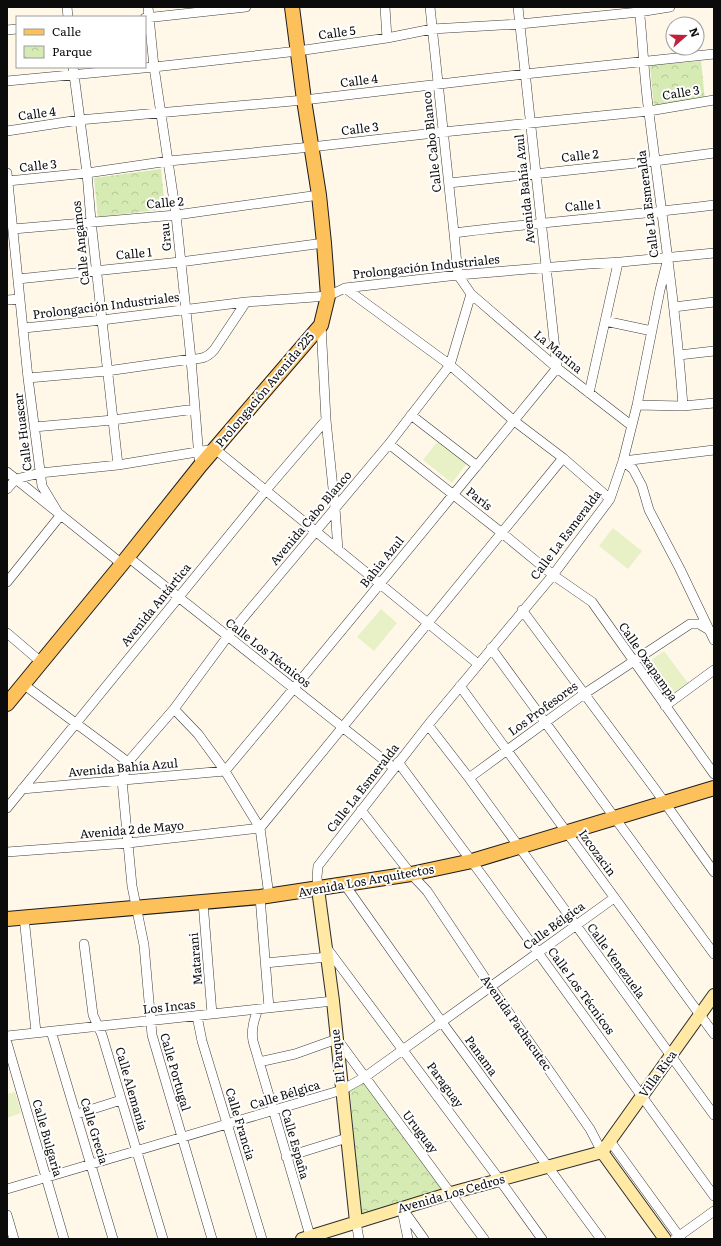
<svg xmlns="http://www.w3.org/2000/svg" width="721" height="1246" font-family="Literata,serif">
<style>
.park{fill:url(#park-crowns)}
.pitch{fill:#e7f1c5}
.lines{fill:none;stroke-linecap:round;stroke-linejoin:round}
.street-casing{stroke:#3e3e3e;stroke-width:10}
.secondary-casing{stroke:#2d2d2d;stroke-width:14}
.primary-casing{stroke:#1c1c1c;stroke-width:16}
.street{stroke:#fff;stroke-width:9}
.secondary{stroke:#ffe9a4;stroke-width:12}
.primary{stroke:#fdc15c;stroke-width:14}
.labels{text-anchor:middle;stroke-width:4;stroke-linejoin:round;paint-order:stroke}
.street-label{font-size:12px;fill:#0b0b0b;stroke:#fff}
</style>
<defs>
<pattern id="park-crowns" width="20" height="18" patternUnits="userSpaceOnUse"><rect width="20" height="18" fill="#d6eab3"/><path d="M2 6a3 3 0 1 1 6 0M12 15a3 3 0 1 1 6 0" fill="none" stroke="#b6c799"/></pattern>
</defs>
<rect width="100%" height="100%" fill="#fff8e9"/>
<path class="park" d="M701,61l4,40 -51,6 -4,-42z
M161,169l4,40 -67,8 -4,-39z
M366,1082l79,110 -84,24 -11,-125z"/>
<path class="pitch" d="M438,441l29,22 -15,20 -29,-23z
M613,528l29,23 -14,18 -29,-23z
M381,609l16,14 -23,28 -17,-14z
M664,651l24,32 -21,15 -24,-32z
M15,1092l6,21 -14,5v-24z"/>
<g class="lines">
<g class="street-casing">
<path id="street" d="M67,7l1,10
M148,7l6,60 22,148 15,144 8,99
M385,7l2,31
M639,7c4,35 5,71 10,106 12,97 27,195 34,293
M145,18l101,-11
M7,30l10,-1
M73,67l14,106 4,48 27,244
M7,81l147,-14 144,-16 89,-13 45,-9 88,-5 119,-12 31,-5
M7,131l72,-11 225,-20 221,-26 189,-20
M7,173l21,205 14,108 18,30 -53,66
M8,181l79,-8 82,-12 142,-14 132,-15 206,-21 65,-11
M449,183l206,-22 59,-8
M13,229l163,-14 143,-20
M454,233c87,-11 174,-17 260,-28
M18,279l162,-17 144,-19
M345,288l105,77 63,55 50,38 47,41
M471,294l86,74 75,58
M7,300l13,-1
M674,307l40,-5
M605,321l47,10
M321,325l5,95 9,88 3,42
M24,328l78,-8 144,-18 82,-6 17,-8 113,-13 131,-11 32,-2 93,-9
M679,355l35,-4
M28,378l79,-7 84,-12c10,0 16,-1 23,-9l32,-48
M589,393l29,-130
M637,405l46,1 31,-3
M411,415l66,51
M34,427l79,-7 82,-11
M389,444l113,89 51,42 39,27 122,172
M623,461l10,8 9,17 7,24 31,59 34,71
M623,461l91,-11
M7,472l115,92
M7,489l9,-10 24,-6 78,-8 97,-16 263,215
M128,557l266,211
M522,610l133,179 59,83
M7,633l34,29
M491,648l223,306
M23,684l105,78
M460,686l254,348
M665,706l49,-36
M174,709l24,25 27,37 35,57 9,68
M428,725l41,53 245,337
M398,762l86,116 230,318
M469,778l115,-84 106,-70h9l10,6
M22,789l203,-18c78,-93 155,-187 232,-281 33,-40 66,-81 100,-122l-39,-361
M7,808l259,-318 60,-70
M361,810l50,64 16,17 64,96 99,142 12,23
M260,828l303,-370
M7,852l121,-9 132,-15
M345,885l96,136 160,218
M318,889l-1,-12 1,-11 110,-141 125,-150 57,-76 13,-38 14,-56 23,-115 8,-32
M260,897l9,111
M203,902l9,112
M24,917l12,115
M84,944l9,71 9,20 61,204
M326,947l173,232 43,60
M265,963l63,-6
M258,1009c-4,11 -7,20 -5,32l58,198
M197,1016l5,25 60,198
M51,1031l62,208
M7,1036l326,-35
M7,1043l57,196
M259,1062l36,-8 42,-15 147,200
M77,1114l44,-14
M610,1141l71,98
M286,1157l61,-19
M7,1189l335,-99 23,-13 249,-179
M402,1208l22,31
M402,1210l6,29
M7,1215l7,24
M356,1222l3,17
M212,1239l-60,-204 -8,-90 -12,-59 -10,-106 6,-18 46,-53 54,-73 161,-192 61,-79 21,-71 -13,-19 -4,-42 -24,-226
M675,1239l39,-28"/>
</g>
<g class="secondary-casing">
<path id="secondary" d="M318,889l15,112 23,221
M602,1152l112,-157
M602,1152l63,87
M302,1239l149,-46 151,-41"/>
</g>
<g class="primary-casing">
<path id="primary" d="M7,704l115,-140 78,-98 121,-141 7,-29 -4,-53 -5,-48 -15,-95 -12,-93
M7,919l253,-22 151,-23 61,-13 242,-73"/>
</g>
<use href="#street" class="street"/>
<use href="#secondary" class="secondary"/>
<use href="#primary" class="primary"/>
</g>
<g class="labels">
<g class="street-label">
<text transform="translate(337 33) rotate(-8)" y="4">Calle 5</text>
<text transform="translate(359 81) rotate(-7)" y="4">Calle 4</text>
<text transform="translate(681 93) rotate(-9)" y="4">Calle 3</text>
<text transform="translate(37 114) rotate(-8)" y="4">Calle 4</text>
<text transform="translate(360 129) rotate(-7)" y="4">Calle 3</text>
<text transform="translate(432 142) rotate(-96)" y="4">Calle Cabo Blanco</text>
<text transform="translate(580 156) rotate(-6)" y="4">Calle 2</text>
<text transform="translate(38 166) rotate(-6)" y="4">Calle 3</text>
<text transform="translate(525 189) rotate(-96)" y="4">Avenida Bahía Azul</text>
<text transform="translate(165 203) rotate(-5)" y="4">Calle 2</text>
<text transform="translate(648 204) rotate(-97)" y="4">Calle La Esmeralda</text>
<text transform="translate(583 206) rotate(-5)" y="4">Calle 1</text>
<text transform="translate(166 237) rotate(-95)" y="4">Grau</text>
<text transform="translate(81 243) rotate(-96)" y="4">Calle Angamos</text>
<text transform="translate(134 254) rotate(-5)" y="4">Calle 1</text>
<text transform="translate(426 267) rotate(-6)" y="4">Prolongación Industriales</text>
<text transform="translate(106 306) rotate(-7)" y="4">Prolongación Industriales</text>
<text transform="translate(558 352) rotate(40)" y="4">La Marina</text>
<text transform="translate(265 390) rotate(-50)" y="4">Prolongación Avenida 225</text>
<text transform="translate(23 432) rotate(-97)" y="4">Calle Huascar</text>
<text transform="translate(479 499) rotate(38)" y="4">París</text>
<text transform="translate(311 518) rotate(-50)" y="4">Avenida Cabo Blanco</text>
<text transform="translate(566 535) rotate(-53)" y="4">Calle La Esmeralda</text>
<text transform="translate(382 562) rotate(-51)" y="4">Bahia Azul</text>
<text transform="translate(156 605) rotate(-51)" y="4">Avenida Antártica</text>
<text transform="translate(268 653) rotate(38)" y="4">Calle Los Técnicos</text>
<text transform="translate(648 662) rotate(55)" y="4">Calle Oxapampa</text>
<text transform="translate(543 709) rotate(-36)" y="4">Los Profesores</text>
<text transform="translate(123 768) rotate(-5)" y="4">Avenida Bahía Azul</text>
<text transform="translate(363 788) rotate(-52)" y="4">Calle La Esmeralda</text>
<text transform="translate(132 830) rotate(-5)" y="4">Avenida 2 de Mayo</text>
<text transform="translate(597 853) rotate(54)" y="4">Izcozacin</text>
<text transform="translate(366 881) rotate(-10)" y="4">Avenida Los Arquitectos</text>
<text transform="translate(554 926) rotate(-36)" y="4">Calle Bélgica</text>
<text transform="translate(196 959) rotate(-95)" y="4">Matarani</text>
<text transform="translate(616 961) rotate(54)" y="4">Calle Venezuela</text>
<text transform="translate(581 991) rotate(54)" y="4">Calle Los Técnicos</text>
<text transform="translate(169 1007) rotate(-6)" y="4">Los Incas</text>
<text transform="translate(516 1023) rotate(55)" y="4">Avenida Pachacutec</text>
<text transform="translate(338 1056) rotate(-96)" y="4">El Parque</text>
<text transform="translate(481 1056) rotate(54)" y="4">Panama</text>
<text transform="translate(175 1072) rotate(74)" y="4">Calle Portugal</text>
<text transform="translate(658 1074) rotate(-54)" y="4">Villa Rica</text>
<text transform="translate(445 1085) rotate(54)" y="4">Paraguay</text>
<text transform="translate(131 1089) rotate(74)" y="4">Calle Alemania</text>
<text transform="translate(285 1095) rotate(-17)" y="4">Calle Bélgica</text>
<text transform="translate(240 1124) rotate(73)" y="4">Calle Francia</text>
<text transform="translate(94 1131) rotate(73)" y="4">Calle Grecia</text>
<text transform="translate(420 1132) rotate(53)" y="4">Uruguay</text>
<text transform="translate(47 1138) rotate(74)" y="4">Calle Bulgaria</text>
<text transform="translate(295 1144) rotate(74)" y="4">Calle España</text>
<text transform="translate(451 1194) rotate(-16)" y="4">Avenida Los Cedros</text>
</g>
</g>
<rect width="721" height="1246" fill="none" stroke="#0b0b0b" stroke-width="16"/>
<rect x="16" y="16" width="130" height="52" fill="#ffffff" stroke="#9d9d9d"/>
<rect x="24" y="29" width="20" height="6" fill="#fdc15c" stroke="#9d9d9d"/>
<text x="52" y="36" font-size="12" fill="#0b0b0b">Calle</text>
<rect x="24" y="46" width="20" height="12" fill="url(#park-crowns)" stroke="#9d9d9d"/>
<text x="52" y="56" font-size="12" fill="#0b0b0b">Parque</text>
<g transform="translate(685 36) rotate(70)"><circle r="19" fill="#ffffff" stroke="#9d9d9d"/>
<path d="M0-3L7 15L0 10L-7 15Z" fill="#bf203c"/>
<text y="-6" font-size="11" font-weight="bold" text-anchor="middle" fill="#0b0b0b">N</text>
</g>
</svg>
